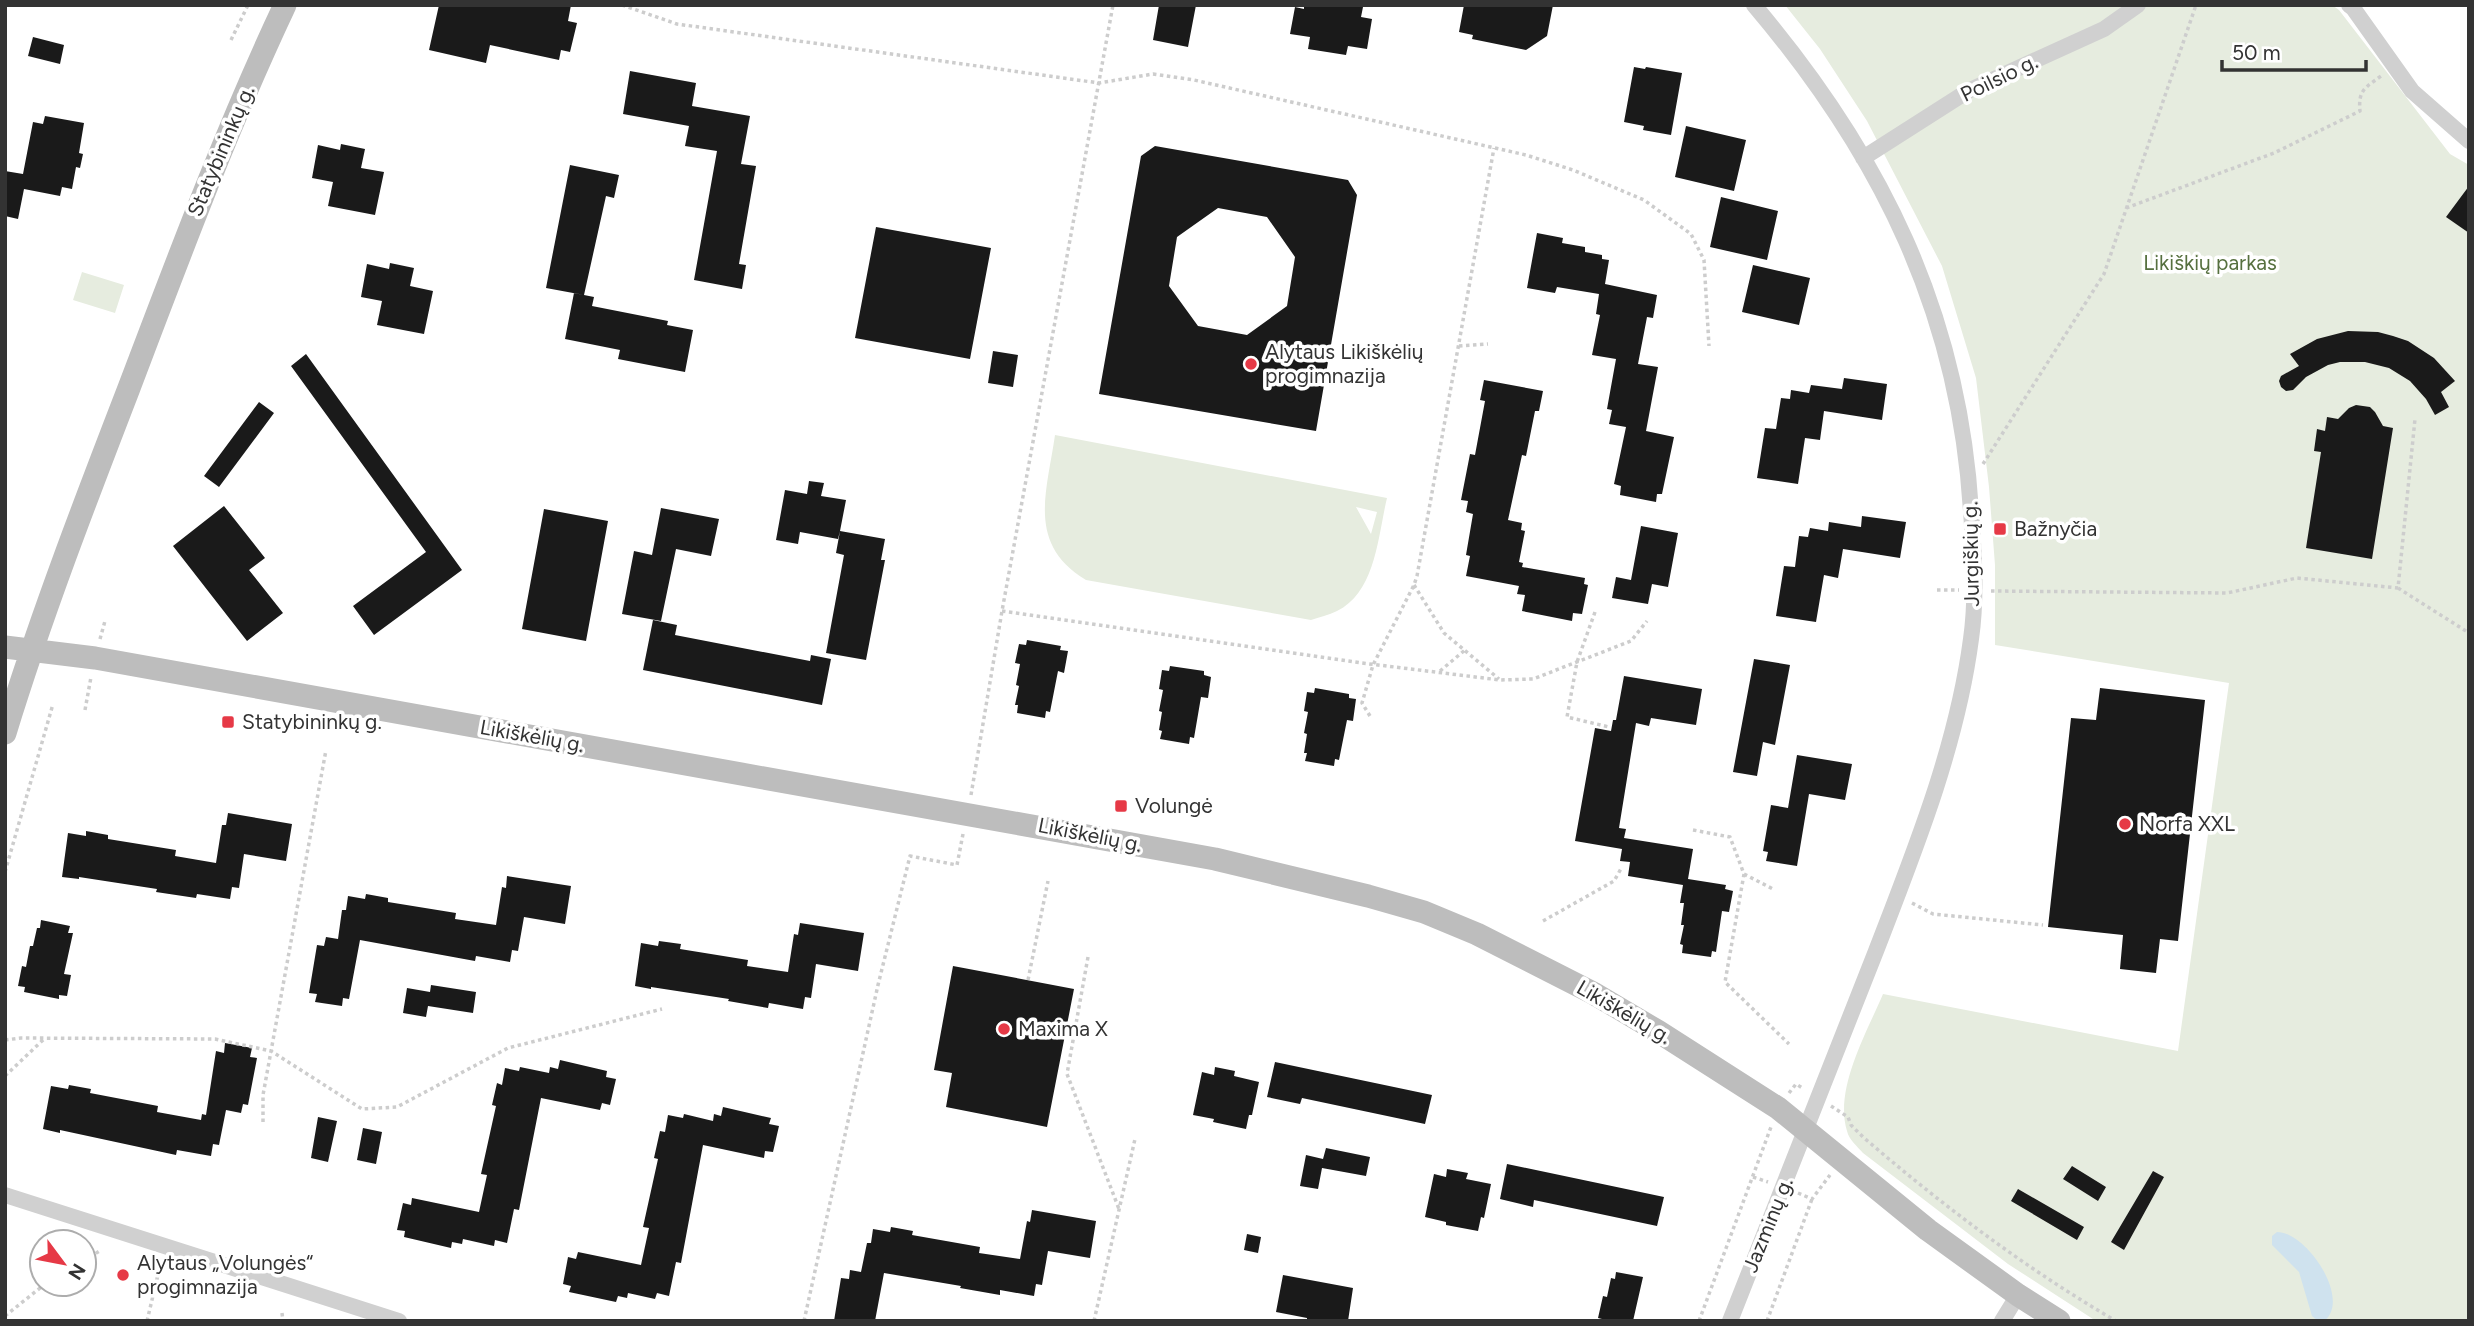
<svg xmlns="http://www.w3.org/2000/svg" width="2474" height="1326" font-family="Figtree,sans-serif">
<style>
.green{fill:#e6ecdf;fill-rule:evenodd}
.water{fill:#cfe2ee}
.building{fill:#1a1a1a;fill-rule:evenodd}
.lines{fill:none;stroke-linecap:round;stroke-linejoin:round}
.path{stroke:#cdcdcd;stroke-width:3.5;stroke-dasharray:3.5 3.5;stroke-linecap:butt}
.street{stroke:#d0d0d0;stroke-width:16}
.secondary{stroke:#bdbdbd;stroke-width:23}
.poi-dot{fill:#e63946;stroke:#fff;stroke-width:2.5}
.labels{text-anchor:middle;stroke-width:7;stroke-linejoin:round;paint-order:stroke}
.street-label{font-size:21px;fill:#333;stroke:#fff}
.park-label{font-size:21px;fill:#56703f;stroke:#fff}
.poi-label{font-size:21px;fill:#333;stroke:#fff;text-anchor:start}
</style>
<rect width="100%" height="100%" fill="#fff"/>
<path class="green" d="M1785,5h547l7,5 111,144 19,11v1156h-373l-88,-57 -145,-111c-6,-7 -14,-13 -16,-22 -13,-42 20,-99 36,-137l295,57 51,-368 -234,-38v-80l-6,-78 -13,-109 -34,-112 -75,-145 -47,-72z
M82,272l42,13 -9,28 -42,-13z
M1055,435l332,63c-9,37 -11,94 -50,113 -8,4 -18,6 -26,9l-225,-40c-60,-36 -39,-88 -31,-145zM1356,507l21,5 -6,22z"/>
<path class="water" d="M2277,1232c30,0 75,68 47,89h-6l-6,-5 -13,-44 -27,-27v-9z"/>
<path class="building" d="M439,5h132l-3,16 9,2 -7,29 -9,-2 -2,10 -69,-15 -4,18 -57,-13z
M1159,5h37l-8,42 -35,-7z
M1304,5l59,2 -2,10 11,2 -5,30 -19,-3 -2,9 -38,-6 2,-12 -20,-3 5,-27 9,2z
M1464,5h89l-6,31 -21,14 -54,-11 1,-4 -14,-3z
M33,37l31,8 -4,19 -32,-8z
M1634,67l11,2 1,-2 36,6 -11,62 -28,-5 1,-4 -20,-4z
M630,71l66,12 -4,23 58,10 -9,48 15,2 -17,98 7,1 -4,24 -48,-9 23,-129 -32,-5 4,-20 -66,-12z
M45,116l39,7 -5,30 4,1 -3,14 -4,-1 -4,22 -10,-2 -2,9 -36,-7 -6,30 -13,-3v-45l18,3 10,-52 10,2z
M1686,126l60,14 -12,51 -59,-14z
M341,144l24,5 -4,19 23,4 -9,43 -47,-9 5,-24 -21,-4 6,-33 22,5z
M1155,146l193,34 9,15 -41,236 -217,-37 42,-238zM1218,208l49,9 28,40 -8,49 -40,29 -49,-9 -29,-40 8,-49z
M570,165l49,10 -5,23 -8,-2 -22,99 -38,-7z
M2469,186v47l-23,-16z
M1721,197l57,14 -11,49 -57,-13z
M876,227l115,21 -21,111 -115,-21z
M1537,233l26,5 -1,5 23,4v5l17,3v4l7,1 -4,24 52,11 -4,23 -6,-1 -9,47 20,3 -12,64 28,6 -12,57h-5l-1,8 -36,-7 1,-9 -7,-2 12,-57 -17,-3 3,-14 -5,-1 9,-50 -24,-4 8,-40 -4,-1 3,-20 -42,-7 -2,6 -28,-5z
M390,263l24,5 -4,18 23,5 -9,43 -47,-9 5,-24 -21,-4 6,-33 22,5z
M1753,265l57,13 -11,47 -57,-13z
M574,293l20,4 -2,9 76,15 -1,4 26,5 -8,42 -67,-13 2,-9 -55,-11z
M2348,331l30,1 15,4 15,5 26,17 21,23 -14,11 8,15 -14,8 -9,-16 -16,-18 -21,-13 -24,-6h-25l-12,3 -22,12 -13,13 -7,1 -5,-4 -2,-6 2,-5 18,-10 -9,-12 27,-15z
M993,351l25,4 -5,32 -25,-4z
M306,354l156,216 -88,65 -21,-29 73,-54 -135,-186z
M1844,378l43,6 -5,36 -58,-9 -4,29 -15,-2 -7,46 -41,-6 8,-50 11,1 5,-31 9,1 1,-9 18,3 2,-8 31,4z
M1484,380l59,11 -4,20h-4l-9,45 -4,-1 -14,65 14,3 -1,7 4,1 -6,31 4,1 -1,4 63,11 -1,6 4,1 -6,29 -9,-1 -1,8 -50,-10 3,-16 -8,-1 2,-8 -53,-10 4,-20 -4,-1 7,-41 -7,-2 2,-11 -7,-1 9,-46 5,1 10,-54 -5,-1z
M259,402l15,11 -55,74 -15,-11z
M2356,405l14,2 5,5 8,14 10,2 -21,131 -66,-11 15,-96 -7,-1 3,-22 8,2 2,-14 11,2 11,-11z
M809,481l15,2 -3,13 25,4 -6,31 45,8 -4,21h4l-19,100 -40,-7 18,-98 -8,-2 4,-22 -2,8 -38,-7 -2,12 -22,-4 9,-50 22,4z
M224,506l41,52 -16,12 34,43 -36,28 -74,-95z
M661,508l58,11 -8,37 -35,-7 -15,72 -39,-7 12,-63 18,4z
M544,509l64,12 -22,120 -64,-12z
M1862,516l44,6 -6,36 -57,-9 -5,29 -14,-3 -8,47 -40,-6 8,-50 11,1 4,-31 9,1 2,-9 18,3 1,-9 32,5z
M1641,526l37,7 -10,54 -16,-3 -4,20 -36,-6 4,-21 15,3z
M653,620l24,5 -2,10 135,26 1,-6 20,4 -9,46 -179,-35z
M1027,640l34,6 -1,4 8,1 -4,22 -6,-2 -8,41 -4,-1 -1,7 -28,-5 1,-8h-3l4,-19 -3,-1 4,-21 -5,-1 4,-19 7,1z
M1754,659l36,6 -15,80 -12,-3 -6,34 -24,-4z
M1170,666l34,5v4l7,2 -3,21 -7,-1 -7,41 -4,-1 -1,7 -29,-5 2,-8 -3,-1 3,-18 -3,-1 4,-21 -4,-1 3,-19 7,1z
M1624,676l78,13 -6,36 -45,-7 -2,8 -13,-3 -17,105 7,1 -2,9 69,11 -5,30 38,6 -1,4 8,2 -4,21 -7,-1 -6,41 -4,-1 -1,6 -29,-4 1,-8 -3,-1 4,-19h-3l3,-22h-4l3,-18 -55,-9 2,-14 -10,-1 2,-12 -47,-8 20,-113 16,3 2,-11h3z
M1315,688l34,6v4l7,1 -3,22 -6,-1 -8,40 -4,-1 -1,7 -29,-5 2,-8h-3l3,-19 -3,-1 4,-21 -4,-1 3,-19 7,1z
M2100,688l105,12 -27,241 -18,-2 -4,34 -36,-4 3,-34 -75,-8 23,-209 25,2z
M1797,755l55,9 -7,36 -36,-6 -12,72 -31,-5 2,-9 -5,-1 8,-46 17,3z
M228,813l64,11 -6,37 -42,-7 -5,34 -7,-1 -2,12 -33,-5 -1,4 -40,-6 1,-3 -78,-12v2l-17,-2 6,-44 18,3v-5l22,4v4l68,11 -1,6 41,7 6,-38h4z
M507,876l64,10 -6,38 -41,-7 -6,34 -6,-1 -2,12 -34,-6 -1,5 -115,-21 -11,59 -6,-1 -1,8 -27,-4 2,-8 -8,-1 8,-48 7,1 2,-9 12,2 4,-29h4l2,-14 17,3 1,-5 22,4v4l68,11 -1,6 41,6 6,-38 4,1z
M41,920l29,6 -2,7h5l-9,41 7,1 -4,21 -8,-1v4l-35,-7 1,-5 -7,-1 4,-20 4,1 4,-21h3l4,-18h3z
M800,923l64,10 -6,38 -42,-7 -5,34 -6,-1 -2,12 -34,-6 -1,5 -40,-7 1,-2 -78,-12v2l-16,-3 6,-43 17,3 1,-5 22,3 -1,5 68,11 -1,6 41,6 6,-38 4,1z
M953,966l121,23 -27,138 -101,-20 6,-34 -18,-3z
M431,985l45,7 -3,21 -45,-7 -2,11 -23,-4 4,-25 23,4z
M225,1043l27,5 -2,9 7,1 -9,47 -5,-1 -2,9 -15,-3 -7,35 -6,-1 -2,12 -34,-6 -1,5 -116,-25v3l-17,-4 8,-43 17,3 1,-4 22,4 -1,4 68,13 -1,6 44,8 1,-6 4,1 10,-64 8,2z
M560,1060l47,11 -1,6 10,2 -6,26 -8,-2 -2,7 -59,-12 -22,112 -5,-1 -7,34 -12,-3 -1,6 -31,-7 -1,5 -10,-2 -1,6 -47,-11 1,-6 -8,-1 6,-27 8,2 1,-7 67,14 8,-37 -6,-1 15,-68 -4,-1 5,-22 5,2 3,-17 14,3 1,-4 29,6 1,-6 8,2z
M1275,1062l157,33 -7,29 -123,-26 -2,6 -33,-7z
M1215,1067l20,4 -1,5 25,6 -7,33h-3l-3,14 -33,-7 1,-3 -21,-4 9,-43 12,3z
M723,1107l48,11 -2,6 10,2 -6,26 -8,-1 -1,7 -61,-13 -22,118 -5,-1 -7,34 -12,-3 -2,6 -27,-6 -1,5 -9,-2 -2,6 -47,-10 2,-6 -8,-2 5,-27 8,2 2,-7 63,13 8,-37 -6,-1 15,-68 -4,-1 6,-27 5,1 3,-17 15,3 1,-4 29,7 1,-7 7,2z
M318,1117l19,4 -9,41 -17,-4z
M363,1128l19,4 -6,32 -19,-4z
M1326,1148l44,9 -4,19 -44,-8 -4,21 -18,-3 6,-31 17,4z
M1507,1164l157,33 -7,29 -123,-26 -1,7 -33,-8z
M2072,1166l34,21 -8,14 -35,-22z
M1447,1169l21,4 -2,6 25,5 -7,34 -3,-1 -3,14 -32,-6v-3l-21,-5 9,-43 12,3z
M2153,1171l11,6 -40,73 -13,-8z
M2018,1189l66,38 -7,13 -66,-39z
M1032,1210l64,11 -6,37 -42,-7 -6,34 -6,-1 -2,12 -34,-6v5l-40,-7 1,-2 -77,-13 -9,48h-41l7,-43 8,1 1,-9 11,2 6,-29h4l2,-14 17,3 1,-5 22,4 -1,4 68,12 -1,6 41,6 7,-38 3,1z
M1247,1234l14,3 -3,16 -14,-3z
M1616,1272l27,5 -10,44h-31v-2l-4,-1 5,-22 4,1 4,-19 4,1z
M1283,1275l70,13 -5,33h-41v-3l-31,-6z"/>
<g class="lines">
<path class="path" d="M622,5l55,19 422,59 54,-9 41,6 332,75 47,15 71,30 47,34 13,26 5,86
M231,40l17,-35
M2126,208l148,-55 86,-42c-2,-21 5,-23 21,-35
M1459,346l29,-2
M1983,464l121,-190 92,-269
M1414,585l30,48 55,46
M2398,588l71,45
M1937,590h22
M1991,591l236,2 70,-15 101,10 17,-169
M1002,611l360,52 138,17 33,-1 98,-38 16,-20
M1595,612l-18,50 -10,55 42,10
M100,639l5,-18
M1440,671l25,-21
M85,710l6,-33
M1370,716l-8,-13 11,-38 41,-80 3,-9 77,-428
M971,795l31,-184 111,-606
M1693,830l37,7 14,37 -19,108 64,62
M5,872l48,-168
M1744,874l29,15
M1912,903l21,11 110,11
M1543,921l71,-40 8,-14
M1088,957l-21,117 52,135
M1028,980l20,-99
M5,1040l16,-2 194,1 56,12 91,58 35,-2 111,-59 154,-39
M5,1076l39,-37
M1789,1093l7,-9 8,5
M1831,1106l17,11 3,8 12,12c79,68 162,131 253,184
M263,1122v-27l63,-345
M1753,1177l15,5
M1798,1193l14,6 18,-24
M84,1261l17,-11
M282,1313l1,8
M5,1316l40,-32
M147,1321l14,-59
M804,1321l74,-336 32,-129 47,9 6,-31
M1094,1321l41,-182
M1699,1321l72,-194
M1767,1321l45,-122"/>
<path class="street" d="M2349,5l4,3 59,83 57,50
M1863,158l105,-67 136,-62 34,-24
M5,1195l394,126
M1730,1321c48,-124 98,-247 146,-370 39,-101 81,-205 95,-312 6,-42 3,-86 0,-128 -12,-198 -90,-356 -217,-506
M2002,1321l16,-26"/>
<path class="secondary" d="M5,647l90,11 1120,201 153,37 56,16 53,22 116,59 66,39 119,76 150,122 90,65 41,26
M5,733c36,-117 80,-231 124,-345 49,-129 97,-258 156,-383"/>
</g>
<g class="poi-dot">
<circle cx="1251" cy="364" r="7"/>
<rect x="1993" y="522" width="14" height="14" rx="3.5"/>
<rect x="221" y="715" width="14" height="14" rx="3.5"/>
<rect x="1114" y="799" width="14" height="14" rx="3.5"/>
<circle cx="2125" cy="824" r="7"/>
<circle cx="1004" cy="1029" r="7"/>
<circle cx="123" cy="1275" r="7"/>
</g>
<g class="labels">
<g class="street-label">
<text transform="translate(1999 78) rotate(-26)" y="7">Poilsio g.</text>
<text transform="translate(221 151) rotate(-67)" y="7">Statybininkų g.</text>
<text transform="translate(1971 554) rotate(-91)" y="7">Jurgiškių g.</text>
<text transform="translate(532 736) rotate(10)" y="7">Likiškėlių g.</text>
<text transform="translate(1090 835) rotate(11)" y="7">Likiškėlių g.</text>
<text transform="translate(1624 1012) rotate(30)" y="7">Likiškėlių g.</text>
<text transform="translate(1768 1225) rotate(-68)" y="7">Jazminų g.</text>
</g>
<g class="park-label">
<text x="2210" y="270">Likiškių parkas</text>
</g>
<g class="poi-label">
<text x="1265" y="359">Alytaus Likiškėlių<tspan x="1265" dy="24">progimnazija</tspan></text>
<text x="2014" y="536">Bažnyčia</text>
<text x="242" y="729">Statybininkų g.</text>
<text x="1135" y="813">Volungė</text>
<text x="2139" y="831">Norfa XXL</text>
<text x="1018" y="1036">Maxima X</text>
<text x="137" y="1270">Alytaus „Volungės“<tspan x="137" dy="24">progimnazija</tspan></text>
</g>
</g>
<rect width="2474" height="1326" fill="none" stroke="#333333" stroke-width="14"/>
<g transform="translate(63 1263) rotate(122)"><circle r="33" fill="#ffffff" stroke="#adadad" stroke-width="2"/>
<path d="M0-5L12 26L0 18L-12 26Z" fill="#e63946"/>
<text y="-10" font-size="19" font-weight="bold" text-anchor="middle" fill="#333333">N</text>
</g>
<path d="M2222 60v10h144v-10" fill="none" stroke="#333333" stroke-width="3.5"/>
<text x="2232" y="60" font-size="21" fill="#333333" stroke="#ffffff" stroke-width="5" paint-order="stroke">50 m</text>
</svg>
